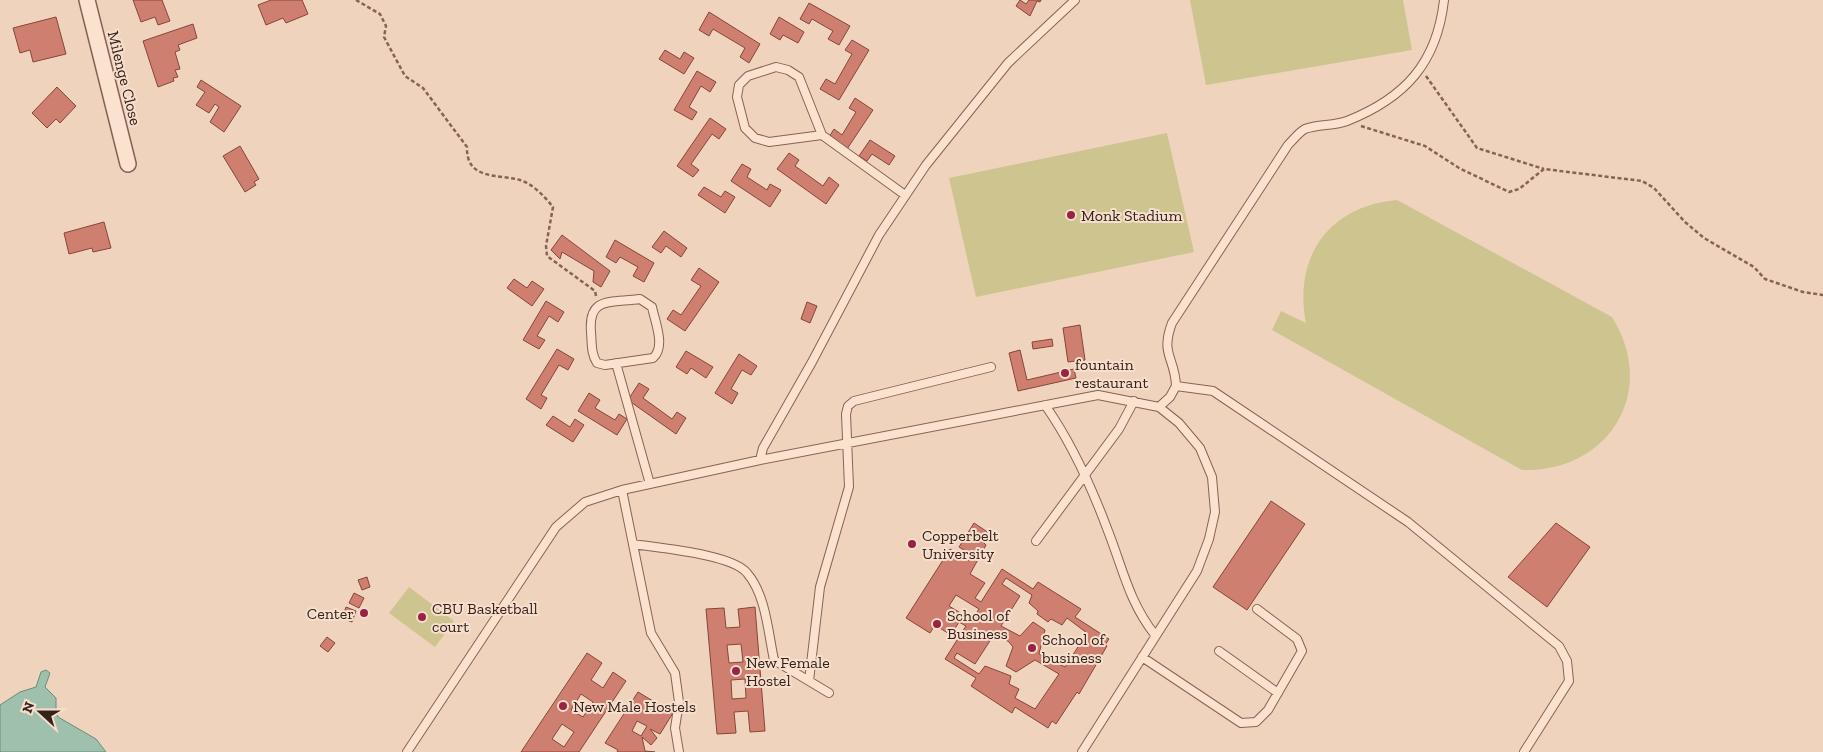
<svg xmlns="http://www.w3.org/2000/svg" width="1823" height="752" font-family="'Zilla Slab',serif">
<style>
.green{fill:#cdc490}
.water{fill:#a0c0ae;stroke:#688d7a}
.building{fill:#cf7f70;stroke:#87453a;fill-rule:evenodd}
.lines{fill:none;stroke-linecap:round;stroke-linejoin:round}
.service-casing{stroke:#876355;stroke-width:10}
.minor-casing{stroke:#876355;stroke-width:18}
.path{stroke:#876355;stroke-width:2.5;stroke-dasharray:4 2.5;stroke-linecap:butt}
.service{stroke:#fae2cf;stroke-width:8}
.minor{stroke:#fae2cf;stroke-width:15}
.poi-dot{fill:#982343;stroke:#f6dfcc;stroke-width:2}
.labels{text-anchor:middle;stroke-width:4;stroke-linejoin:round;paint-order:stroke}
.street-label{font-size:16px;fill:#36211b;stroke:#f6dfcc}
.poi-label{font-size:16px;fill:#36211b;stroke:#f6dfcc;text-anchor:start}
</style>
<rect width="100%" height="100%" fill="#efd3bc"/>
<path class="green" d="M1190,0h213l9,50 -206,35z
M1167,133l27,119 -218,45 -27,-119z
M1397,200l215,117c47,75 -4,156 -90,153l-250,-140 9,-19 25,12c-13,-66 23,-117 91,-123z
M409,587l45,34 -19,26 -46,-34z"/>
<path class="water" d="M46,670l4,3 -5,14 11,11v14l2,5 38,22 10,13h-106v-47l20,-13 16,-5 5,-15z"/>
<path class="building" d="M133,0h29l8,21 -12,4 -3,-8 -14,5z
M271,0h31l6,14 -22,9 -3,-5 -17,7 -8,-20z
M1020,0l6,4 3,-4h12l-1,2 -3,-1 -7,15 -14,-10z
M809,3l41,23 -11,19 -11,-6 5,-8 -21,-12 -3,5 -9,-5z
M709,12l51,32 -11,19 -9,-6 5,-9 -32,-19 -4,7 -10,-6z
M56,17l10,37 -33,8 -3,-12 -10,3 -7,-25z
M779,17l25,15 -6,11 -15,-8 -3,5 -10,-6z
M193,24l4,14 -19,7 2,5 -5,2 5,17 -5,1 3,7 -5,1 1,3 -16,6 -15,-46z
M852,40l17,10 -30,50 -19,-11 6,-10 9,5 17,-30 -7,-4z
M665,50l15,9 4,-7 10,6 -10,16 -25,-15z
M697,71l19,11 -6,10 -9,-6 -12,21 8,5 -5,8 -18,-10z
M201,80l40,26 -17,26 -14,-10 9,-15 -4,-3 -6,9 -13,-8 9,-13 -8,-5z
M57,87l19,19 -16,17 -4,-4 -9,9 -15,-15z
M855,98l18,12 -26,39 -18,-12 5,-8 8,6 14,-23 -7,-4z
M710,118l16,11 -7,10 -7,-5 -21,30 8,6 -6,7 -16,-11z
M870,140l25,16 -6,9 -17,-11 -5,7 -8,-5z
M240,146l19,33 -5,3 2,3 -11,7 -22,-36z
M789,153l10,7 -4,6 28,20 6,-9 10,8 -13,19 -49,-35z
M742,164l9,5 -4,8 20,13 3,-6 11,6 -11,17 -39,-26z
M704,187l17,10 4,-6 10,6 -10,16 -27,-18z
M104,222l7,26 -18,4 -1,-4 -23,6 -5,-21z
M664,231l23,17 -6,9 -15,-11 -5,7 -9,-6z
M562,235l48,36 -9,16 -8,-5 1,-11 -32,-19 -2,7 -9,-9z
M615,240l39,23 -10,19 -11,-6 5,-9 -18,-10 -4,6 -10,-6z
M699,268l20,14 -34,49 -18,-12 6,-9 8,5 20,-29 -10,-6z
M514,279l13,9 5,-7 12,8 -12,17 -25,-18z
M546,301l18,11 -6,10 -9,-6 -12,20 8,4 -6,9 -16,-9z
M807,302l10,4 -7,17 -9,-4z
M1080,325l5,35 -17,2 -5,-34z
M1052,339l1,7 -20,3 -1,-7z
M557,349l17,10 -6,11 -9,-5 -18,30 6,3 -6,11 -15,-10z
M1020,350l7,30 47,-11 2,9 -58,13 -9,-38z
M686,351l27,16 -7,11 -15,-10 -4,6 -11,-7z
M739,354l18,12 -6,9 -9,-5 -11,19 7,4 -6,11 -17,-11z
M639,383l10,6 -6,9 29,21 5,-7 9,6 -10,16 -48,-34z
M589,393l11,7 -5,8 20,12 4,-6 8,5 -10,16 -39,-24z
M553,416l17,11 5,-8 9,6 -11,17 -27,-17z
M1271,501l34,23 -58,86 -34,-23z
M974,523l15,10 -6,9 3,3 -16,29 15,9 -10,15 6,4 21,-33 31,20 5,-7 43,27 -6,8 34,22 -4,6 2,1 -28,48 -2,-2 -21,32 -4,-3 -4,7 -33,-21 -3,6 -41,-27 5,-8 -31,-19 21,-33 -7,-4 -8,13 -16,-10 -5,8 -24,-15 44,-69 19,12 3,-6 -13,-8zM1006,578l26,17 -3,8 9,8 -1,3 11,8 3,-3 11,6 5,-7 20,15 -22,34 -26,-13 6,-24 -12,-8 -13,14 -19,-10 19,-30 -18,-12zM956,595l23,14 -7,11 -23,-14zM995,633l14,9 4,5 -7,19 10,6 19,-12 24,14 -24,35 -20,-11 4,-9 -10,-5 2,-8 -26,-10 -6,8 -25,-16 3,-5 18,11z
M1556,523l34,24 -43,60 -39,-30z
M367,577l3,10 -8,3 -4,-10z
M354,593l10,5 -5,10 -10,-5z
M346,607l10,4 -4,11 -10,-4z
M755,607l10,124 -15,1 -2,-21 -14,1 2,21 -19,1 -11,-125 18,-1 2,20 14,-1 -2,-18zM741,644l2,18 -14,1 -2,-18zM745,679l1,19 -14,1 -1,-19z
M327,637l8,6 -7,9 -8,-6z
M587,653l15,10 -11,17 12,8 10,-16 13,9 -47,71h-58zM581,694l12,8 -10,15 -12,-7zM562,724l12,8 -10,15 -12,-8z
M638,692l35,21 -13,21 -10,-5 7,9 -6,7 -9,-8 3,14 10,1h-38l1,-2 -13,-7zM637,721l10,5 -6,10 -9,-5z"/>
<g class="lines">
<g class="service-casing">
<path id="service" d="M822,135l-53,7 -14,-4 -10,-10 -8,-31 2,-12 9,-9 28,-9 12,3 11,7 23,58 83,60
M640,299l12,8c3,15 14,40 1,51l-48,7 -8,-2c-6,-9 -5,-19 -6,-31 -3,-36 20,-29 49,-33z
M616,363l34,121
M1176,386c-1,-29 -16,-31 -4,-63l116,-178c5,-5 11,-13 17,-16 13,-5 29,-3 42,-8 58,-23 90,-58 97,-121
M1045,405c26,37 47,83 63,126 15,38 21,71 47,104
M1159,407l11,-10 6,-11 37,5 195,131 151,124 8,15 2,20 -45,71
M760,460l3,-12 49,-86 67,-127 47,-70 82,-102 67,-63
M622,490l29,143 24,40 4,29 -4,26 4,24
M1036,541l83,-112 15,-28
M633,544c25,4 99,10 114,29 19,22 21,59 27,87l55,33
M1219,651l59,42
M1142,657l99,66 15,-1 12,-12 34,-59 -5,-12 -40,-30
M809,681l11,-94 29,-100 -3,-73 2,-8 6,-5 137,-34
M407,752l149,-225 29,-25 37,-12 138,-30 338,-65 61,12 20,16 21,25 12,29 3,35 -6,27 -12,32 -115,181"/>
</g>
<g class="minor-casing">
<path id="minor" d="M87,0l41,164"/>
</g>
<path class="path" d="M356,0l24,14 6,12 -2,11 21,39 18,12 44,59c-1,33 30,27 53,33 13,4 25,17 33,27l-7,39 1,10 48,35 1,5
M1426,76l51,72 67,21
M1361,126l64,20 34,22 50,24 10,-3 25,-20 98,12 12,7 31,34 19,16 50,29 11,12 38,13 20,3"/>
<use href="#service" class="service"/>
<use href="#minor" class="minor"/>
</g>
<g class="poi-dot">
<circle cx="1071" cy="215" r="5"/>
<circle cx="1065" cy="373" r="5"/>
<circle cx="912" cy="544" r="5"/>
<circle cx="364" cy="613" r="5"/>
<circle cx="422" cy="617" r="5"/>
<circle cx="937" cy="624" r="5"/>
<circle cx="1032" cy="648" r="5"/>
<circle cx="736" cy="671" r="5"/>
<circle cx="563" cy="706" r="5"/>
</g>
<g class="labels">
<g class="street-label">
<text transform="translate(125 78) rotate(76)" y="6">Milenge Close</text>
</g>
<g class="poi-label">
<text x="1081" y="221">Monk Stadium</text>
<text x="1075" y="370">fountain<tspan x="1075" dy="18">restaurant</tspan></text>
<text x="922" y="541">Copperbelt<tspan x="922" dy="18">University</tspan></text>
<text x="432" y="614">CBU Basketball<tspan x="432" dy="18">court</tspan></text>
<text x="354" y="619" text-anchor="end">Center</text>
<text x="947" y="621">School of<tspan x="947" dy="18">Business</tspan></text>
<text x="1042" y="645">School of<tspan x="1042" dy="18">business</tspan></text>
<text x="746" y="668">New Female<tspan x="746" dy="18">Hostel</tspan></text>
<text x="573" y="712">New Male Hostels</text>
</g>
</g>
<g transform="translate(40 712) rotate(291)" stroke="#f6dfcc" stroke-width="4" paint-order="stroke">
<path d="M0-4L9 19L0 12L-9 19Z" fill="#36211b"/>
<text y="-8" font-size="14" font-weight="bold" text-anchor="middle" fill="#36211b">N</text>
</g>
</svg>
